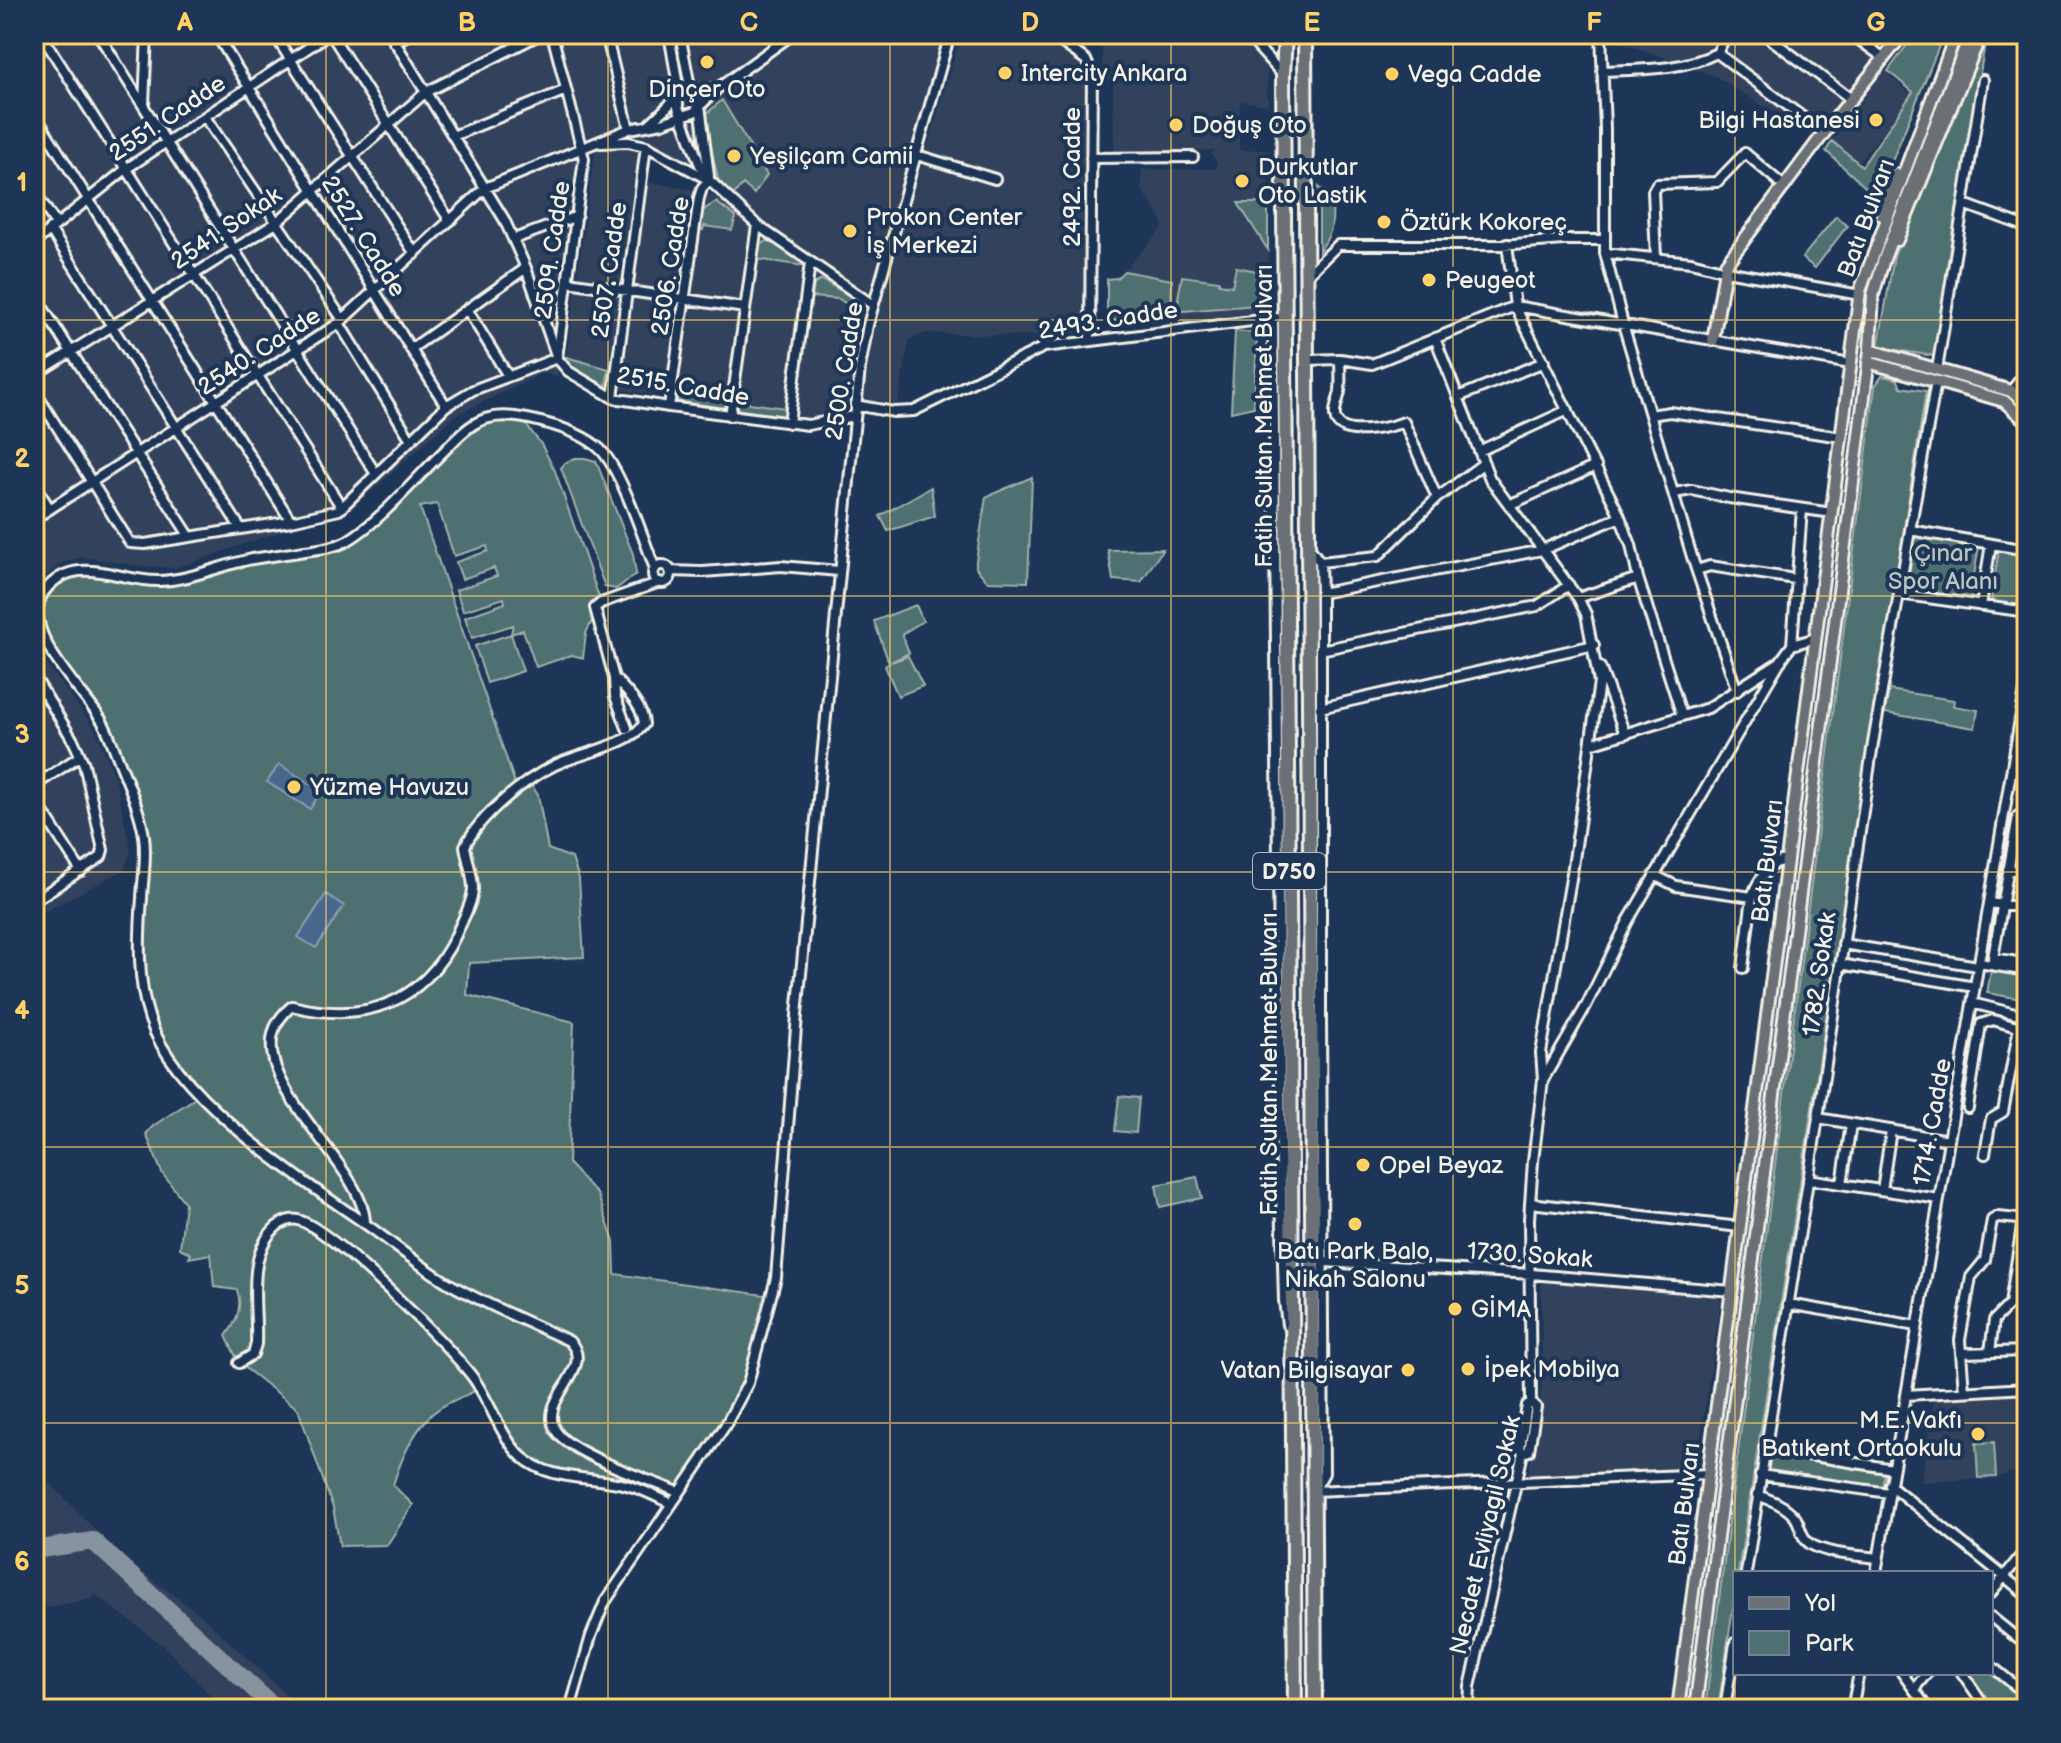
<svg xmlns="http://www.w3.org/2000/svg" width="2061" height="1743" font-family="'Balsamiq Sans',sans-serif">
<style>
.built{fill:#31425d}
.green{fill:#4f7070;stroke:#a2b0ac;stroke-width:2}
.water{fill:#46678c;stroke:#8c9eb1;stroke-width:2}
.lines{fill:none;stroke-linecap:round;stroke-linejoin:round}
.taxiway{stroke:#8893a0;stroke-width:18}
.minor-casing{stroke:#f4f1e8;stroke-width:14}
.major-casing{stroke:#f4f1e8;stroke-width:16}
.highway-casing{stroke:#f4f1e8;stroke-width:18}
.minor{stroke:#1d3557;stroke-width:8}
.major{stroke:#6a7074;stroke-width:10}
.highway{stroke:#6a7074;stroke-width:12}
.grid{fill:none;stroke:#ffd166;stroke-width:2;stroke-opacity:0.55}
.poi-dot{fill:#ffd166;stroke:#1d3557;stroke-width:3}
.labels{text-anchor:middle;stroke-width:8;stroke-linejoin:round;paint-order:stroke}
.shield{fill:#1d3557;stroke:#b4b9bc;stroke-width:2}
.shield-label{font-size:22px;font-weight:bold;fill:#f4f1e8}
.poi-label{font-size:24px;fill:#f4f1e8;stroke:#1d3557;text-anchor:start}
.street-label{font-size:24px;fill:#f4f1e8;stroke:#1d3557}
.park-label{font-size:24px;fill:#bac4be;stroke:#1d3557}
.neatline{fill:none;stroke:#ffd166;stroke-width:3}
.grid-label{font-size:26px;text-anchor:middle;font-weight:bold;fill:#ffd166}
</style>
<rect width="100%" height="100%" fill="#1d3557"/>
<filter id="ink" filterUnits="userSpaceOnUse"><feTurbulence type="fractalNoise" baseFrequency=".0125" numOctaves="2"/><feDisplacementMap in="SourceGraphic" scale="16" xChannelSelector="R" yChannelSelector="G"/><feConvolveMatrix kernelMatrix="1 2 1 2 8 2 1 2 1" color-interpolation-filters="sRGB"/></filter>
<g filter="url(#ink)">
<path class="built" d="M34,34h913l-77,258 -50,-28 -71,-51 -41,-36 -61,-38 -16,-6 -45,17 1,4 -30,224 -12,-6 -89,43 -100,90 -180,63 -36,-2 -59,-9 -21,7 -26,24z
M961,34h65l43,20 16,16 3,11v170l-3,82 -63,3 -97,-3 -16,7 -11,64 -38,-5 21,-97z
M1071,34h194l3,71 -28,-4 -1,49h30l-1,163 -44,6 -117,2v-42l10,-1 46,-50v-7l-21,-31 -1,-21h75l1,-7 -6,-8 4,-4 -45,1 -7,4h-49l-1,-73 -10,-1 -1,-33z
M1598,34h292l-76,103 -99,-61z
M1884,71l29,25 -55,66 -26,-21z
M595,150h43l-18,135 -43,-7z
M647,182l48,8 -15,104 -47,-7z
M708,193l25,15 35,28 96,68 -14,100 -2,5 -7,5 -43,7 -126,-17 29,-205z
M576,286l43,7 -10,76 -43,-12z
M632,295l47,7 -14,94 -46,-6z
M34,639l15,28 46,62 20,49 16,72 -7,20 -90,47z
M1541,1278l177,16 3,5 -25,170 -168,8 11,-64 3,-41z
M2027,1393v75l-33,10 -73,4 13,-82z
M34,1467l90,92 73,53 105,97h-79l-58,-62 -70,-53 -5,5 -56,11z"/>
<path class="green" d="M1915,34h29l-67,164 -51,-47 6,-10 30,25 51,-74 -25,-21z
M1985,43l-51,313 -56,-9 16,-91z
M722,100l45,75 -13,19 -11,-10 -11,13 -14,-18 -14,-63z
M1319,187l13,12c1,25 2,31 -13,53z
M716,202l20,15 -4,13 -28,-4 -1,4 -4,-1 3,-18z
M1238,203h30v47z
M1836,216l11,10 -32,42 -13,-10z
M769,240l36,24v2l-50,-7 2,-12z
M1236,267l32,6v31l-85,7 -3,-2 -2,-11 4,-22 37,5v3l13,2z
M1124,271l48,9 -1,33 -7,7 -57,1v-42l10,-1z
M822,280l33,19 2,12 -18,-12 -27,-2 2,-13z
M1235,331l22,2 -3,74 -23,5z
M566,357l43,12 -3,17 -41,-22z
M1882,376l15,3 4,8 25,4 -188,1182h-3v21l-17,115h-13l170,-1323z
M678,391l49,7 -1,10 -49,-7z
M735,401l51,7 -1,8 -51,-7z
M520,417l21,27 14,27 46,132 -15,30 -3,25 -11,-3 -36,12 -13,-37 -12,4 12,37 -36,12 -12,-37 36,-12 2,-9 -41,13 -7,-21 40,-14 -1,-5 -41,13 -7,-21 41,-14 -3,-8 -32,11 -6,-17 32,-11 -1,-5 -33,10 -17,-52 -17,3 97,282 11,-9 10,15 10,54 24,9 7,21 5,78 -115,6 -2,32 107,27 -6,141 30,32 16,47 1,32 157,22 -24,87 -76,121 -40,-17 -77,-13 -32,-17 -44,-68c-16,8 -38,15 -50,28 -18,19 -29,45 -36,68l20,20 -26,40 -47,1 -7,-38 -35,-99 -59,-46 -13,-27c11,-14 17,-29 11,-46l-23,-3 -3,-33 -22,4 2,-4 -11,-6 5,-45 -23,-30 -16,-39 7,-8 48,-32 -37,-47 -22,-58 2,-156 -41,-111 -40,-51 -23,-44 3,-34 23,-20 15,-4 73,12 193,-40 133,-121z
M575,458h10l11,3 37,93 3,20 -20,15 -11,-2 -44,-119 4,-5z
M1032,477l-4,105 -41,-1 -11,-13v-7l10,-64z
M931,487l4,29 -47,15 -8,-15z
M1915,535l64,11 -9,53 -63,-11z
M1163,549l-22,33 -28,-2 -5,-30z
M1999,549l28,5v54l-36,-6z
M916,605l7,16 -21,13 7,19 -18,9 17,-6 15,30 -25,10 -13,-30 4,-3 -15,-42z
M1889,690l65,10 -1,6 25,4 -3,18 -90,-15z
M1991,971l36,6v23l-40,-7z
M1119,1096l20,2 -3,35 -21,-2z
M1197,1177l5,21 -42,9 -4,-22z
M1994,1442l2,35 -18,1 -2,-35z
M1770,1453l115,17 -3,19 -115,-17z
M1991,1670l36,30v9h-36l-26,-36h26z"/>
<path class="water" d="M279,764l42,27 -11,18 -43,-27z
M326,894l18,12 -28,42 -18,-11z"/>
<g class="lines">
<path class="taxiway" d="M34,1550l59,-9 183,168"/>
<g class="minor-casing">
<path id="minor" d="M41,34l301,474
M98,34l278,440
M216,34l230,372
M274,34l141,220
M331,34l119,187
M390,34l114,185 22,49 31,90 11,13 45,27 56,9 139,18 46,-9
M606,34l23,95
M669,34l9,52v21l22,58 7,11
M680,34l11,58 9,13 9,71
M1050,34l36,26 6,14 -2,266
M1234,34l21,10 27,30
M1601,34l4,94v125l18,71 70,236 44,131
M1764,34l87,65
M1851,34l33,24
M34,38l1,-4
M394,42l16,-8
M1255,44l21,-10
M1717,53l107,80
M1717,53l10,-19
M1602,71c40,-2 78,0 115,-18
M144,105l3,-71
M34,113l257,408
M205,117l138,203
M649,124c10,-8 21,-21 29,-27 11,-8 27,-7 40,-9
M453,136l113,-46
M601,143l27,-1 18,4 63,34 48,45 116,80
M917,155l78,24
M1091,158l102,-1
M34,191l22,33
M1964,204l63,23
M50,229l191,300
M514,239l63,-23
M34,243l92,-74 203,-135
M1507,244l8,62 104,208 12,31 7,33
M1605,253l86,9 35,9 134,24
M1656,258l-3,-67 4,-7 60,-2 28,-29 40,34
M1307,275l31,-30h164l61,-5h40
M568,282l177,26
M34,294l156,243
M467,309l41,67
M1273,318l8,875 3,107 3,25
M339,323l72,117
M1435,338l55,141 88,119 8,16 13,68 -26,185 -32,186 2,27
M411,349l115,-81
M1340,359c0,10 1,21 0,32 -1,8 -6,17 -5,25 3,24 54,12 69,6l33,76
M1307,360l33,-1 32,5 143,-58 336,58
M1937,370l46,-290
M34,375l242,-152 150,-131 115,-58
M34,390l96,153 15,1 146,-23 48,-11 107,-104 27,-16 84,-32 27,-199 -32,-125
M2011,391l16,-20
M1458,397l86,-35
M613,398l33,-252
M855,405l39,7 20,-1 130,-64 232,-29
M669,407l30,-209 3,-10 7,-8
M1650,415l20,-3 172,25
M730,416l27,-191
M789,423l21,-160
M1479,451l89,-41
M34,484l16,25
M1674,493l18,-3 37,8 103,15
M1509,505l87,-39
M34,519l305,-196 146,-135 144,-59 33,-6 32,-11 24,-24 75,-54
M1910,530l117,20
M1309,547l11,15 1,31v428l3,452 -10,18
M1320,562l58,-6 59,-58 47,-35
M653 574a9 9 0 1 1 18 0a9 9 0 1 1-18 0Z
M655,569c-11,-29 -34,-100 -55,-120 -14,-13 -36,-21 -55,-26 -19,-5 -41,-10 -60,-4 -16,5 -30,21 -41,32 -29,28 -63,70 -97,90 -13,7 -28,8 -42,10 -18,3 -35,5 -53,8 -31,6 -61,21 -93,22 -40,1 -85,-30 -115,11 -27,38 40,99 58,129 6,10 10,22 14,32 10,26 24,56 28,83 3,21 -1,41 -2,62 -3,40 -5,83 8,122 25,77 149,158 214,203 29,20 55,43 86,61 38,22 79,38 119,57 29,28 -33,57 -13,90 13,22 97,51 123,61
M1697,570l13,-4 85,13
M670,571l33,1 78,-6 58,5
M1321,593l221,-43 78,-33
M1899,594l128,18
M1578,598l60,-20 44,138
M1981,606l10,-62
M1792,645l10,-136
M1320,650l217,-44 32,-21
M1600,667l25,67
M34,676l40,66 10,22 19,86 -2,7 -67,44
M1320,708l274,-63
M627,728l-12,-32 -1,-18 -19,-70 6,-5 59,-21
M1591,744l117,-36 73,-47
M34,786l46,-30
M34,798l47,73
M2008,869l19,3
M1654,875l22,11 76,11
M1989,903l38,5
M1843,944l135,22
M2017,962l-24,-4 25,-142
M1979,963l48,8
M1840,964l135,23
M1743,968l9,-71c5,-15 18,-37 35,-37
M1972,1003l55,14
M1968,1108l13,-84 12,-4 34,10
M1818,1118l131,22
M1985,1154l6,-35 12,-7 16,-85
M1808,1179l131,20
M1842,1184l9,-60
M1882,1190l9,-60
M1530,1203l210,24
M365,1224c1,-64 -146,-159 -73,-218 72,18 131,-2 164,-71 6,-15 16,-30 17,-46 0,-14 -6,-29 -8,-43 15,-31 59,-66 90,-81 23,-11 75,-20 89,-41 -1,-18 -18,-33 -30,-46
M1324,1262l207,12 201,17
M1788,1304l129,22
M1963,1353l64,-2
M239,1363l14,-9 3,-10c2,-37 -11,-88 20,-117 6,-5 15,-9 22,-7 33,8 154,128 176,159 16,23 28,60 48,78 30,26 75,18 111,30 13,4 26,11 39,17
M1964,1391l-4,-51 11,-63 14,-17 7,-40 5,-3 22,2 3,7 -12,78 -16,16 -4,32
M1906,1395l121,-7
M1764,1448l129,21
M1523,1453l-3,-5 7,-43 4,-2
M1760,1475l129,18
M1890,1485l137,110
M1313,1491l395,-17
M1757,1495c14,5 28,10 38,22 6,8 5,20 15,27 19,11 47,11 68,14
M1746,1573l72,-455 55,-375 63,-362
M1876,1573l151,-895
M1991,1593l36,-45
M1991,1617l36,29
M1991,1666l36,29
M1902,1673l26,36
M1962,1673l25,36
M1914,1689l13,-16
M570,1709l21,-73 14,-34 120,-176 23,-43 28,-105 21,-263 63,-647 8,-43 82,-291
M1473,1709l-4,-5 1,-17 53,-234 6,-2 7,-44 -5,-4 -2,-184 4,-58 10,-81 43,-74 42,-85 153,-261 11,-15 24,-7
M1725,1709l10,-66
M1852,1709l7,-36"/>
</g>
<g class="major-casing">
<path id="major" d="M1882,215l2,-12 11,-29
M1897,240l84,-206
M1713,340l13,-76 98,-131 79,-99
M1870,350l141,41 16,14
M1868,362l136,39 23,21
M1678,1709l182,-1418 96,-257
M1695,1709l175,-1359 3,-55 11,-36 86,-225"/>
</g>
<g class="highway-casing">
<path id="highway" d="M1285,34l-2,41 12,1634
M1305,34l10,1675"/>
</g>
<use href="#minor" class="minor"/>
<use href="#major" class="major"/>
<use href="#highway" class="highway"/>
</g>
</g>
<path class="grid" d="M326,34v1675M608,34v1675M890,34v1675M1171,34v1675M1453,34v1675M1735,34v1539M34,320h1993M34,596h1993M34,872h1993M34,1147h1993M34,1423h1993M1735,1673v36"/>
<g class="poi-dot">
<circle cx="707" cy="62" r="8"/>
<circle cx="1005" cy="73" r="8"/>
<circle cx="1392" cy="74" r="8"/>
<circle cx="1876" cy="120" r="8"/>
<circle cx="1176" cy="125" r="8"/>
<circle cx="734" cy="156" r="8"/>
<circle cx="1242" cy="181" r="8"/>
<circle cx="1384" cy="222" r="8"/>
<circle cx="850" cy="231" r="8"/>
<circle cx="1429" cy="280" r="8"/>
<circle cx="294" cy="787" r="8"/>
<circle cx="1363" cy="1165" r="8"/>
<circle cx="1355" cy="1224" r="8"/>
<circle cx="1455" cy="1309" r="8"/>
<circle cx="1468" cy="1369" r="8"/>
<circle cx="1408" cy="1370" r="8"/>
<circle cx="1978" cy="1434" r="8"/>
</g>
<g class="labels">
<rect class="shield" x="1253" y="853" width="72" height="36" rx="6"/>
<g class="shield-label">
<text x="1289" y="879">D750</text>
</g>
<g class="poi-label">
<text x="1021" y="81">Intercity Ankara</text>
<text x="1408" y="82">Vega Cadde</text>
<text x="707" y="97" text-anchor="middle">Dinçer Oto</text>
<text x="1860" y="128" text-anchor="end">Bilgi Hastanesi</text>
<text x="1192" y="133">Doğuş Oto</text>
<text x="750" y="164">Yeşilçam Camii</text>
<text x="1258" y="175">Durkutlar<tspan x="1258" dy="28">Oto Lastik</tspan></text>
<text x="866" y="225">Prokon Center<tspan x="866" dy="28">İş Merkezi</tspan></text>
<text x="1400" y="230">Öztürk Kokoreç</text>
<text x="1445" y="288">Peugeot</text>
<text x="310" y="795">Yüzme Havuzu</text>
<text x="1379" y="1173">Opel Beyaz</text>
<text x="1355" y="1259" text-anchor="middle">Batı Park Balo,<tspan x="1355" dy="28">Nikah Salonu</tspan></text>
<text x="1471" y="1317">GİMA</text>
<text x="1484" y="1377">İpek Mobilya</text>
<text x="1392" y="1378" text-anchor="end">Vatan Bilgisayar</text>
<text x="1962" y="1428" text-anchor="end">M.E. Vakfı<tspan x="1962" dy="28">Batıkent Ortaokulu</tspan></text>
</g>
<g class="street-label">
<text transform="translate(167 118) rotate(-34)" y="8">2551. Cadde</text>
<text transform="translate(1072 177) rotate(-90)" y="8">2492. Cadde</text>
<text transform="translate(1866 218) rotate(-70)" y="8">Batı Bulvarı</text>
<text transform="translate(226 228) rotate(-34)" y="8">2541. Sokak</text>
<text transform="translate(364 236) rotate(58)" y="8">2527. Cadde</text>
<text transform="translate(552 250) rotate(-82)" y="8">2509. Cadde</text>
<text transform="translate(670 266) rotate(-81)" y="8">2506. Cadde</text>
<text transform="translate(609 270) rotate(-82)" y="8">2507. Cadde</text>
<text transform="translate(1108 320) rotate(-9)" y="8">2493. Cadde</text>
<text transform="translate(259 351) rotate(-33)" y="8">2540. Cadde</text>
<text transform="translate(844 371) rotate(-81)" y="8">2500. Cadde</text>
<text transform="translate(683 386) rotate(10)" y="8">2515. Cadde</text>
<text transform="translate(1264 416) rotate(-90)" y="8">Fatih Sultan Mehmet Bulvarı</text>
<text transform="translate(1767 861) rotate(-83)" y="8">Batı Bulvarı</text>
<text transform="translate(1819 974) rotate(-82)" y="8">1782. Sokak</text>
<text transform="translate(1269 1064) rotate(-90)" y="8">Fatih Sultan Mehmet Bulvarı</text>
<text transform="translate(1932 1122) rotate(-80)" y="8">1714. Cadde</text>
<text transform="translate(1530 1255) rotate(4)" y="8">1730. Sokak</text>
<text transform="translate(1684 1504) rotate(-83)" y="8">Batı Bulvarı</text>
<text transform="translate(1485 1535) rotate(-77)" y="8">Necdet Evliyagil Sokak</text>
</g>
<g class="park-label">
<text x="1943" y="561">Çınar<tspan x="1943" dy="28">Spor Alanı</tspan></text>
</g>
</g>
<rect width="2061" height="1743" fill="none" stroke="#1d3557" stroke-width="88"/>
<rect x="1733" y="1571" width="260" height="104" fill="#1d3557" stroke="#738091" stroke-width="2"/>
<rect x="1749" y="1597" width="40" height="12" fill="#6a7074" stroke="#738091" stroke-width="2"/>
<text x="1805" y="1611" font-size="24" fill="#f4f1e8">Yol</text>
<rect x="1749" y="1631" width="40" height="24" fill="#4f7070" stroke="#738091" stroke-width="2"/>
<text x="1805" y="1651" font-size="24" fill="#f4f1e8">Park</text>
<rect x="44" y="44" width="1973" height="1655" class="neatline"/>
<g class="grid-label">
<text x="185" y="31">A</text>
<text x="467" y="31">B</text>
<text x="749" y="31">C</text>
<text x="1030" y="31">D</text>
<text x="1312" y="31">E</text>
<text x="1594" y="31">F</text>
<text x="1876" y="31">G</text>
<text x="22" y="191">1</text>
<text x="22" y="467">2</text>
<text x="22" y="743">3</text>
<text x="22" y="1019">4</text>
<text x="22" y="1294">5</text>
<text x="22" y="1570">6</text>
</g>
</svg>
